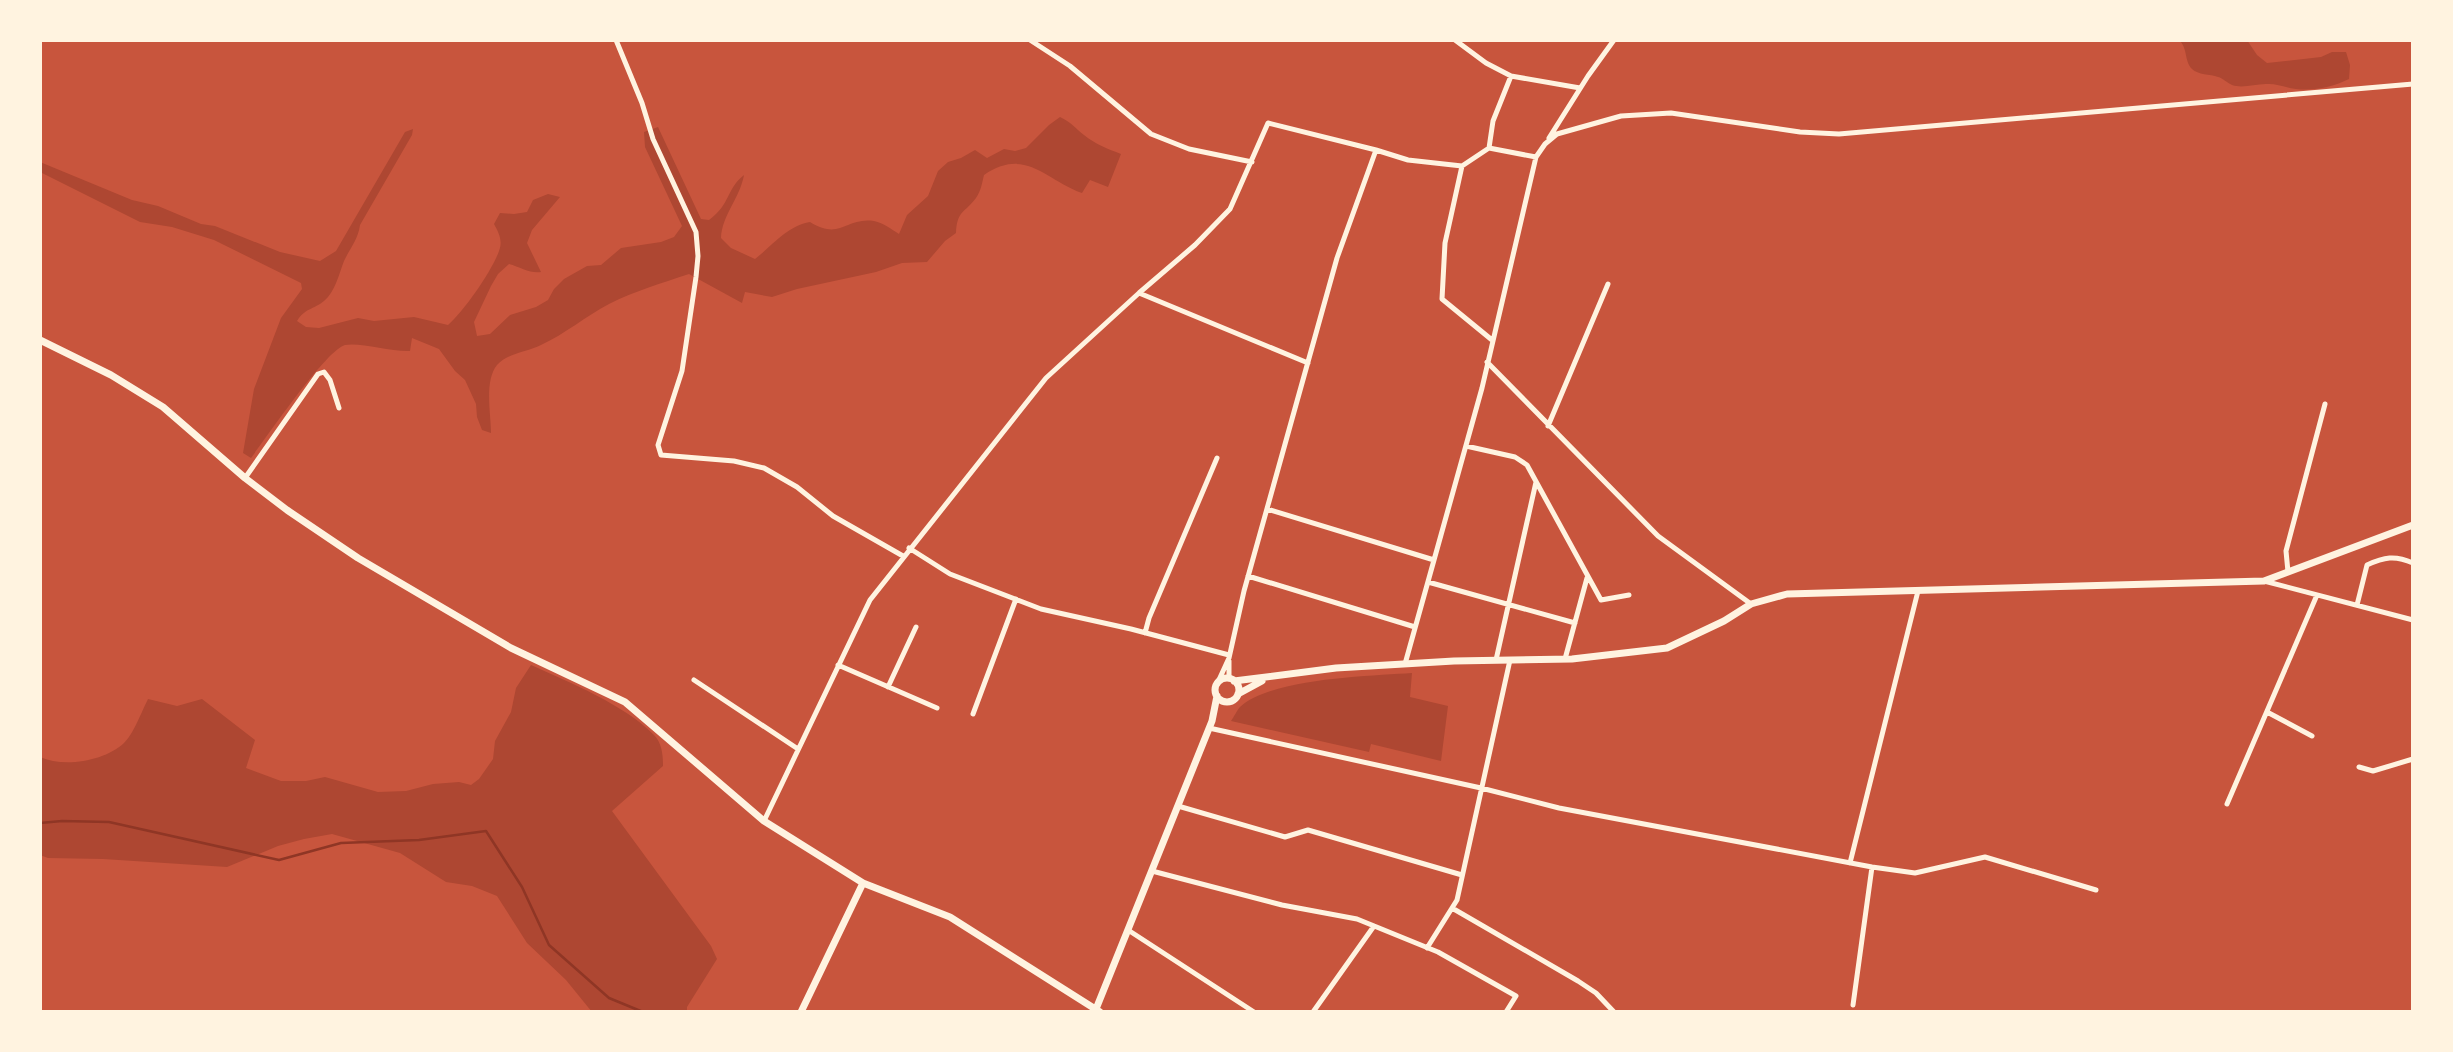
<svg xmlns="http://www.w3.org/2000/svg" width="2453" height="1052" font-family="'DejaVu Sans',sans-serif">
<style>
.green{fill:#ae4732}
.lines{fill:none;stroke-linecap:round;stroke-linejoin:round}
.stream{stroke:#8f3625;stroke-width:2.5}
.minor{stroke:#fff3e0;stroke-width:5}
.tertiary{stroke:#fff3e0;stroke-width:7}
</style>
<rect width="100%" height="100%" fill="#c8553d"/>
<path class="green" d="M2179,40h68l10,15 10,8 54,-6 11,-5h14l4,13 -1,14c-16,8 -35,12 -53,10 -9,-1 -18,-5 -27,-5 -13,-1 -25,5 -37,1 -5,-2 -9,-7 -14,-8 -8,-3 -20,-2 -26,-8 -8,-8 -4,-21 -13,-29z
M1060,117c11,5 15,11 24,18 11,9 24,14 37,19l-13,33 -18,-7 -8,13c-38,-14 -56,-46 -98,-18 -2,8 -3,16 -8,23 -11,15 -19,12 -20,35l-11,8 -18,21 -25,1 -26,9 -79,17 -25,8 -27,-5 -3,11 -53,-29c-27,9 -54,17 -80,30 -23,12 -44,30 -68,41 -14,7 -33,8 -44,20 -13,16 -6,49 -6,68l-9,-3 -5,-13 -1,-13 -11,-24 -10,-9 -16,-22 -27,-11 -2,13c-19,1 -50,-9 -65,-6 -19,5 -79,93 -94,113l-8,-5 11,-64 27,-71 21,-29 -1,-6 -87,-43 -42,-13 -32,-5 -100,-50v-10l92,38 26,6 43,18 14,2 65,26 40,9 16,-10 69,-119 8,-3 -1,6 -52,90c-2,15 -10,23 -16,36 -5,13 -9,31 -20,40 -11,9 -19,7 -27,20l9,6 13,1 39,-10 16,3 40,-4 34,8c16,-14 44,-54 51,-74 4,-10 0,-18 -5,-27l6,-11 14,1 13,-2 6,-12 15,-6 12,3 -28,33 -5,13 14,29c-10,2 -21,-5 -32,-8l-11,10 -7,12 -17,36 3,14 13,-2 20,-19 26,-8 12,-7 6,-11 10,-10 23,-13 14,-1 20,-17 40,-6 13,-5 8,-11 -37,-79 -1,-15 14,-5 43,92 8,1c22,-16 17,-31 35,-45 -4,23 -22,40 -23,63l10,10 24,11c18,-14 32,-33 55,-37 31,19 35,-5 64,-1 10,2 17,8 25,13l8,-19 21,-19 10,-25 10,-9 13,-4 14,-8 12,8 17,-9 11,2 11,-3 23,-23z
M531,665c38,17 94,40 123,70 8,8 9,20 9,31l-51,45 99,135 6,13 -30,48v5h-95l-26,-32 -39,-37 -30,-47 -25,-10 -26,-4 -46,-29 -68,-19 -28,5 -26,7 -51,21 -124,-8 -55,-1 -8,-3v-98c24,11 65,4 84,-14 9,-8 18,-32 24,-44l29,7 25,-7 53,41 -9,28 35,13h25l19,-4 53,15 28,-1 27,-7 26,-2 12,3 8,-6 14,-20 2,-18 16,-29 5,-24z
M1412,673l-2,24 38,9 -7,55 -70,-17 -2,8 -138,-31c3,-4 6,-11 9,-14 31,-29 130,-31 172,-34z"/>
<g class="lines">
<path class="stream" d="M40,823l22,-2 47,1 170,38 62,-17 78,-3 67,-9 36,56 27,58 60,53 34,14"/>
<path class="minor" d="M616,40l26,63 11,36 43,93 2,24 -2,21 -14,94 -24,74 3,10 73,6 30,7 33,19 36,29 70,40
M1030,40l40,26 81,68 38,15 63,13
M1455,40l31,23 25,13 69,12
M1549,138l39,-62 26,-36
M1489,148l4,-27 18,-45
M1462,166l-17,77 -3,56 50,41
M1139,293l169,70
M1487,362l171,174 93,68
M1548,426l60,-142
M1466,446l49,11 12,8 74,135 28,-5
M245,478l73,-104 6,-2 6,8 9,28
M1267,509l167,51
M909,548l41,26 91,35 90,20 98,26
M2288,572l-2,-21 39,-147
M1248,576l167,51
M2264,581l149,39
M1428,582l147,41
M2357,605l10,-40c17,-8 28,-10 46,-2
M1145,633l4,-15 68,-160
M1565,659l22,-81
M1496,660l40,-178
M1229,661v17
M1405,664l77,-276 54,-231 9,-13 12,-10 64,-18 50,-3 129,19 39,2 574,-50
M838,665l99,43
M694,680l104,69
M1218,682l11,-24 15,-67 93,-333 39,-108 32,10 54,6 27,-18 47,9
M888,687l28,-60
M2267,712l45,24
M973,714l43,-115
M1209,728l272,60 78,20 313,59 43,6 70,-16 111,33
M2359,767l14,4 40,-12
M2227,804l90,-209
M1178,806l107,31 23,-7 154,45
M764,821l106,-221 176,-222 93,-85 56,-48 35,-36 38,-86 108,27
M1850,863l68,-272
M1152,871l130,34 75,14 81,33 78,44 -10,16
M1452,908l126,73 18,12 18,19
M1128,930l126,82
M1427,948l30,-48 53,-240
M1853,1005l19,-138
M1313,1012l61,-86"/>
<path class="tertiary" d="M40,340l71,35 52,32 82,71 42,32 71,48 153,90 114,54 139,119 99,62 87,34 150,95
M1215 690a12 12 0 1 1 24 0a12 12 0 1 1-24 0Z
M1234,681l102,-13 118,-7 118,-2 95,-11 57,-27 27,-17 36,-10 477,-13 149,-56
M1238,694l24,-13
M1096,1009l116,-288 5,-25
M801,1012l62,-129"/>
</g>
<rect width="2453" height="1052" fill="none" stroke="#fff3e0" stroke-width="84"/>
</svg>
